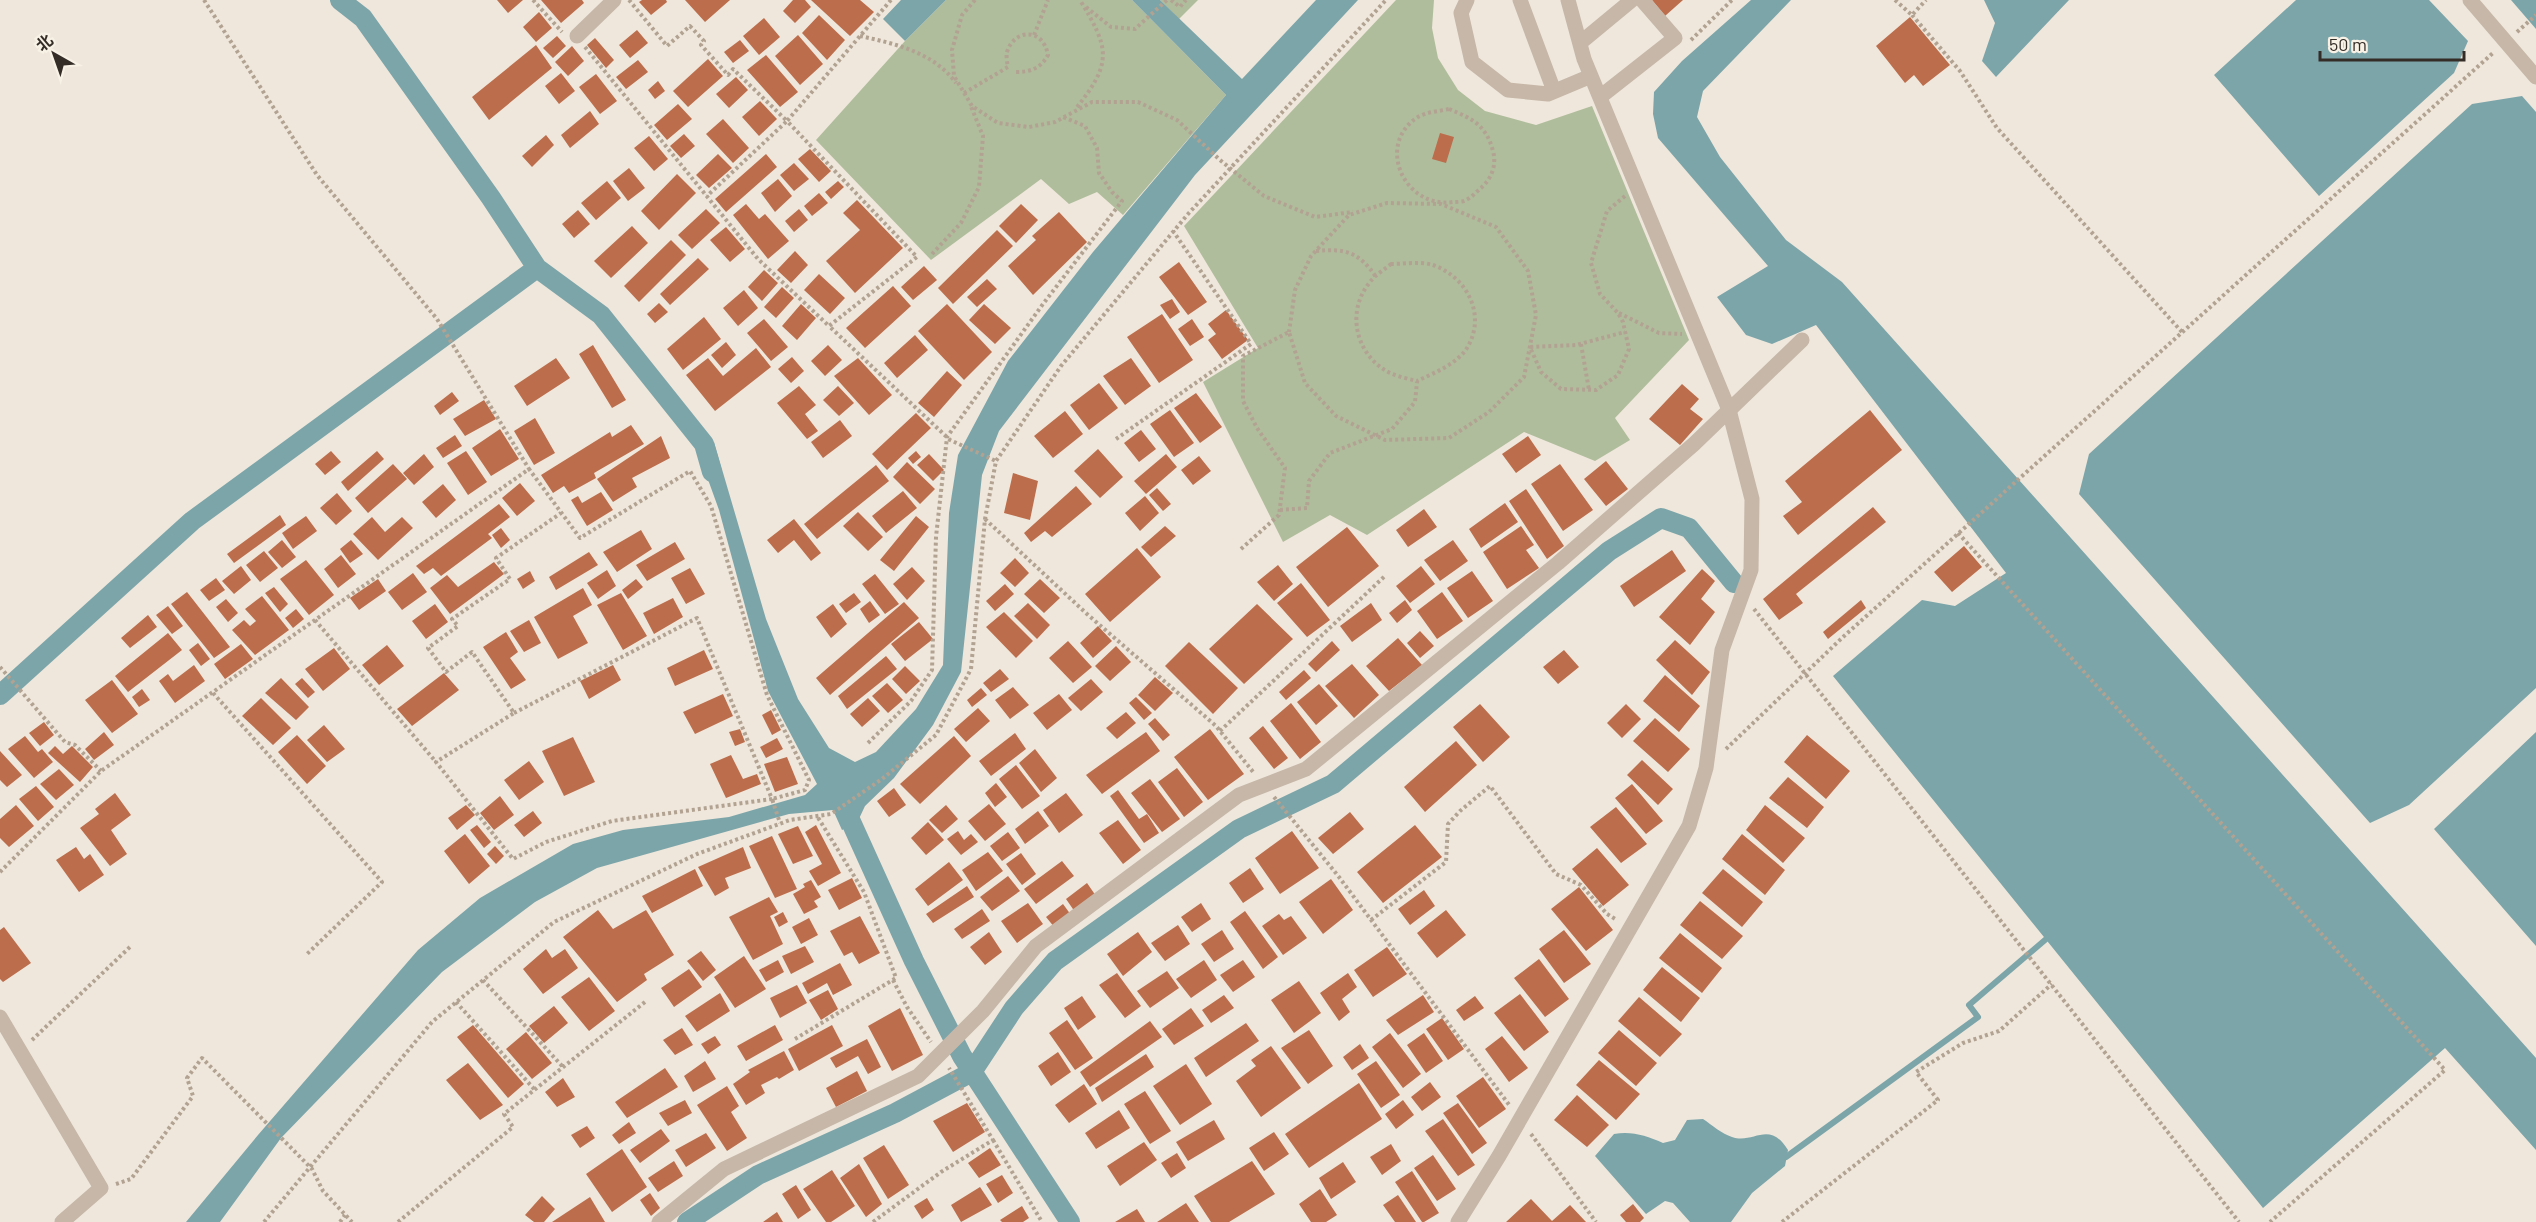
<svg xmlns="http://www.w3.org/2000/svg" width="2536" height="1222" font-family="Barlow,'Noto Sans SC',sans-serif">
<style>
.green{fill:#b0bd9c}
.water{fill:#7ca5aa}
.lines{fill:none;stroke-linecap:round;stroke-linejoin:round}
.stream{stroke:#7ca5aa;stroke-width:6}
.canal{stroke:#7ca5aa;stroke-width:20}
.building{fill:#bc6d4c}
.path{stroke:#b2a292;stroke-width:4;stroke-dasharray:3 3;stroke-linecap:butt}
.minor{stroke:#c6b7a8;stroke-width:15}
.tertiary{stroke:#c6b7a8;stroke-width:15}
</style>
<rect width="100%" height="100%" fill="#efe7db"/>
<path class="green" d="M946,0h186l94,95 -103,120 -26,-23 -28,12 -28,-25 -110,81 -115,-120 89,-99z
M1160,0h38l-19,19z
M1396,0h38l-2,28 6,30 20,32 27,21 51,14 56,-19 97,234 -74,78 15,22 -35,21 -71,-29 -157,103 -37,-20 -47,27 -80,-160 55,-34 -74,-122z"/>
<path class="water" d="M901,0h45l-41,41 -22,-22z
M1132,0h28l82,79 74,-79h42l-163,175 -196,256 -17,44 -21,197 -28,53 -39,53 -29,28 -8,17 -15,7 -9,-20 -44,4 -192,54 -62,34 -93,70 -161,166 -61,84h-34l72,-87 160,-185 62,-52 93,-54 50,-14 106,-13 76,-22 12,-11 -49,-93 -49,-181 -22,-61 17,-7 52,177 32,80 31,49 26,14 21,-10 40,-43 27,-44 6,-152 9,-58 50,-94 85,-109 133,-157z
M1751,0h40l-88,91 -6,26 23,40 66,83 56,42 694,776v92l-91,-102 -182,160 -430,-532 89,-76 33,6 51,-33 -190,-248 -44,19 -26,-9 -29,-38 51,-31 -110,-128 -5,-24 1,-22 28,-31z
M1984,0h85l-73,77 -14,-16 13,-38z
M2296,0h133l39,41 -14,32 -135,123 -105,-121z
M2511,0h25v29z
M2522,96l14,16v576l-127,117 -39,18 -291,-329 10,-40 383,-350z
M2536,732v214l-102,-117z
M1703,1119c9,6 19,15 29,18 21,8 37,-18 56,13l-3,16 -33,27 -21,29h-41l-17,-19 -8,-2 -19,13 -51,-58 19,-22c19,-3 32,2 49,9l12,-3 12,-20z"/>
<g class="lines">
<path class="stream" d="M1786,1157l192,-140 -9,-12 83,-71"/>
<path class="canal" d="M537,268l64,47 103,129 8,28
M0,695l192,-174 345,-253 -46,-70 -128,-180 -23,-18
M842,802l72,159 48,95 108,166
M687,1222l71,-47 137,-62 77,-41 42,-64 41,-47 184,-132 94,-45 276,-233 52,-33 28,10 45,55"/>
</g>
<path class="building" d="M497,0h26l-15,13z
M541,0h41l2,3 -23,20z
M642,0h24l1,2 -16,13 -12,-13z
M685,0h45l-25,22z
M793,0h12l6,7 -16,16 -12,-12z
M811,0h49l14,12 -24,24z
M1652,0h31l-18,16z
M539,12l13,16 -16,14 -13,-15z
M819,15l26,25 -18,20 -25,-27z
M1910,17l40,48 -27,21 -9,-11 -9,8 -29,-37z
M764,18l16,19 -21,18 -16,-19z
M637,30l11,13 -18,15 -11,-13z
M798,35l25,29 -23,21 -25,-29z
M557,36l9,10 -13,12 -10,-10z
M595,38l19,22 -8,8 -19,-23z
M740,40l9,11 -16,12 -9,-11z
M536,45l16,23 -63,52 -17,-23z
M572,46l12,15 -16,15 -13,-14z
M766,55l32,37 -18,15 -33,-37z
M708,59l15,17 -35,31 -15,-16z
M638,60l10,12 -22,17 -10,-12z
M561,73l14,18 -16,13 -14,-18z
M596,74l21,27 -17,13 -21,-27z
M736,77l12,13 -19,18 -13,-14z
M658,81l7,10 -10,8 -7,-9z
M760,101l17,18 -18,17 -17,-19z
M678,104l14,15 -25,21 -13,-15z
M590,111l9,13 -29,24 -9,-13z
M723,119l26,29 -16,15 -27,-29z
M1440,133l14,4 -8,26 -14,-4z
M684,134l11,12 -14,12 -11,-12z
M546,135l8,10 -22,22 -10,-11z
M649,136l19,23 -14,12 -20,-23z
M810,149l21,22 -12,11 -21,-23z
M718,154l14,14 -23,20 -13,-13z
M766,154l11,13 -51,45 -11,-13z
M794,163l15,16 -15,12 -14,-16z
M629,168l16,20 -17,13 -15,-20z
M677,174l19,19 -37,37 -18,-19z
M778,179l14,17 -17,16 -14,-19z
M607,181l14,17 -25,22 -15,-17z
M838,181l6,6 -13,12 -6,-7z
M819,193l9,10 -16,13 -8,-10z
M857,200l46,48 -48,45 -29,-32 34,-31 -17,-17z
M746,204l13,15 6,-5 24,27 -21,18 -35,-44z
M1021,204l17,16 -22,23 -17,-17z
M706,209l14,14 -28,26 -14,-14z
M799,209l9,11 -14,12 -9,-11z
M578,210l12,14 -16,14 -12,-14z
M1059,212l28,30 -54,53 -25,-29 28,-26 -4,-4z
M632,226l16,17 -37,35 -17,-17z
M726,227l19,22 -15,13 -20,-22z
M997,230l16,16 -60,58 -15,-16z
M671,240l15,15 -47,47 -15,-16z
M795,251l13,14 -17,18 -14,-13z
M698,258l11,11 -39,36 -10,-11z
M1179,262l28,40 -19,13 -29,-38z
M924,266l13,14 -24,20 -12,-13z
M764,270l14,13 -16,18 -14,-14z
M819,274l26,24 -15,16 -26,-24z
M987,279l10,10 -20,18 -10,-10z
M893,286l18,20 -46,42 -19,-20z
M782,287l12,11 -18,20 -12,-11z
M744,290l14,18 -20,18 -15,-18z
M1172,299l8,13 -10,7 -10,-14z
M659,303l9,9 -13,11 -8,-9z
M801,304l15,14 -19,22 -15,-14z
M947,304l45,48 -28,28 -46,-49z
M984,304l27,24 -16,16 -26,-24z
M1226,310l22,30 -26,19 -14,-19 8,-6 -8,-10z
M1162,314l31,46 -34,23 -32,-46z
M704,317l17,22 -38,31 -16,-21z
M764,319l24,28 -17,14 -24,-28z
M1192,319l12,18 -14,9 -12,-17z
M915,335l13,15 -31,28 -13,-15z
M726,342l10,13 -14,13 -11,-13z
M593,345l33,55 -14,8 -33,-54z
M828,345l14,15 -17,16 -14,-15z
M756,348l15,19 -56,44 -29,-36 22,-17 15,18z
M792,357l12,14 -13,12 -13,-14z
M556,358l14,20 -43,28 -13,-20z
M858,358l34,37 -23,20 -35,-39z
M1131,358l20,28 -26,19 -22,-29z
M947,371l15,14 -28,32 -16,-14z
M1099,383l19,25 -29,22 -19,-25z
M1682,384l17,15 -9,10 13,10 -23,26 -31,-26z
M799,386l17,19 -11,9 13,17 -11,8 -30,-36z
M838,386l16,17 -15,13 -16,-16z
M452,392l7,9 -19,14 -6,-9z
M1196,393l26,34 -22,16 -26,-35z
M484,400l12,19 -31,17 -12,-17z
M1170,410l24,33 -20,14 -24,-33z
M1870,410l32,40 -104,85 -15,-19 19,-14 -17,-21z
M1065,411l18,23 -30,24 -19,-22z
M916,413l15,15 -44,42 -15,-16z
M535,418l20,35 -21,12 -20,-34z
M840,420l12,16 -29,22 -12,-16z
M631,425l13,19 -50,29 2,5 -27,15 -5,-7 -11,7 -12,-18 69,-43 2,5z
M500,429l19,30 -28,17 -19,-28z
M1141,430l15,19 -17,13 -15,-19z
M455,435l7,11 -19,12 -7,-10z
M661,436l9,22 -38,20 5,9 -24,15 -16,-23z
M1528,436l13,19 -25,18 -14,-19z
M1098,449l25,28 -23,21 -26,-27z
M331,451l10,11 -16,13 -10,-11z
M377,451l7,8 -36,32 -7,-9z
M466,451l21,31 -19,13 -21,-32z
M916,451l5,6 -8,7 -5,-6z
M424,454l10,13 -20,18 -11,-12z
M929,454l15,16 -11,11 -16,-16z
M1166,454l11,13 -31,27 -12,-13z
M1199,456l12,15 -18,14 -12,-15z
M1606,461l22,28 -22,17 -22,-27z
M907,462l28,27 -15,15 -27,-27z
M393,464l14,15 -39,34 -13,-15z
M1560,464l33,46 -30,21 -32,-47z
M876,465l13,16 -72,58 -13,-15z
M1013,473l25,8 -8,39 -26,-7z
M520,483l15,18 -18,15 -15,-18z
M443,484l13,16 -20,18 -14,-16z
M1076,486l16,18 -40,33 -7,-6 -14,11 -7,-9z
M1157,488l14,16 -8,7 -14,-16z
M1526,489l38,57 -17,13 -38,-58z
M903,491l14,17 -31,25 -14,-17z
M601,492l12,18 -26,16 -16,-26 7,-4 4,7z
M337,493l15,18 -16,14 -16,-17z
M1145,496l14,17 -19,18 -15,-18z
M1505,503l13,19 -37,26 -12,-19z
M499,504l11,13 -22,17 4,4 -51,38 -8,-8 -9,6 -8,-8z
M1873,507l13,15 -90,72 7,9 -24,17 -16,-21z
M1424,509l13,18 -29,20 -12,-17z
M858,512l25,25 -15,14 -25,-25z
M280,515l6,10 -52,38 -7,-9z
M306,516l11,15 -24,18 -11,-16z
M916,516l13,11 -35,44 -14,-11z
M372,517l13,15 17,-15 11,11 -35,32 -25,-26z
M794,519l27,34 -10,8 -17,-21 -16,13 -11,-13z
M1165,526l11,10 -25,21 -10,-10z
M1521,526l13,19 -8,5 13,18 -32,21 -24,-37z
M1347,527l32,39 -51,41 -32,-40z
M501,528l9,12 -9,8 -9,-13z
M641,530l11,19 -35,23 -14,-20z
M282,540l14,17 -14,11 -14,-16z
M351,540l12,14 -13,9 -10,-14z
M1453,540l15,21 -28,20 -16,-21z
M675,542l10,17 -38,22 -11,-16z
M1964,546l18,21 -30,25 -18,-20z
M1137,548l24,29 -51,45 -25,-28z
M1672,550l14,21 -52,36 -14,-21z
M264,551l14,17 -18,14 -14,-17z
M589,552l9,13 -42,25 -7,-13z
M341,555l15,19 -18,14 -14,-19z
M1015,558l14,15 -14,14 -15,-14z
M306,560l28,35 -25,20 -29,-36z
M494,562l10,12 -54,40 -20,-26 17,-13 11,12z
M1278,565l15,19 -19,17 -17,-19z
M241,566l10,14 -17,14 -12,-13z
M1421,566l14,18 -25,19 -14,-17z
M912,567l13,14 -18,19 -14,-16z
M690,568l15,26 -19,10 -15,-26z
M1702,569l13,12 -14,18 14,13 -25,33 -31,-28z
M607,570l9,16 -18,13 -11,-16z
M530,571l5,10 -12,8 -6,-10z
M1472,571l21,30 -25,17 -21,-30z
M413,573l14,19 -25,18 -14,-18z
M875,574l24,30 -14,10 -23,-30z
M216,578l9,12 -16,11 -9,-11z
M378,579l8,12 -27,19 -9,-12z
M636,579l7,8 -15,12 -6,-9z
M1040,579l20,19 -16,15 -20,-19z
M1301,583l29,37 -23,17 -30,-34z
M1005,584l9,10 -19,17 -9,-10z
M274,587l14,17 -8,8 -15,-19z
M583,588l9,17 -19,11 15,27 -30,16 -24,-42z
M187,592l43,55 -16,11 -43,-54z
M1442,592l21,29 -26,18 -20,-28z
M621,593l26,43 -24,14 -26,-45z
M854,593l7,9 -15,11 -7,-9z
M262,596l27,34 -34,25 -23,-25 12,-10 6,6 6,-5 -11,-12z
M673,598l10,19 -29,17 -11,-21z
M226,599l12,14 -10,9 -12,-15z
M1405,600l7,10 -15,13 -8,-10z
M1861,600l5,8 -38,31 -5,-7z
M870,601l10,14 -11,8 -9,-14z
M904,602l15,16 -89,77 -14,-17z
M1028,603l22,22 -13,14 -23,-23z
M1371,603l11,17 -30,22 -12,-16z
M435,604l13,18 -22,17 -14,-18z
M833,604l14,20 -16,14 -15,-21z
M1257,604l36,35 -49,45 -35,-35z
M168,606l15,20 -11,8 -16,-19z
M296,609l8,10 -11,9 -8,-10z
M1004,612l29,29 -17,17 -30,-31z
M148,615l9,12 -27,21 -9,-10z
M529,620l12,23 -17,9 -14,-21z
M919,622l14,17 -28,22 -14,-17z
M1098,626l14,15 -19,17 -13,-15z
M1420,631l14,15 -14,12 -13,-15z
M506,632l12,20 -8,6 16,22 -15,9 -28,-42z
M168,633l14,17 -54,42 -13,-16z
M1398,638l24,27 -33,26 -23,-25z
M1675,640l35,32 -18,23 -36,-35z
M1068,641l24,26 -19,16 -24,-25z
M1332,641l8,9 -24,22 -8,-8z
M1189,642l49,46 -25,26 -48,-48z
M198,643l12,16 -9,7 -12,-16z
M241,644l12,15 -28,20 -11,-15z
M387,645l17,21 -25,19 -17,-20z
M1116,646l15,16 -21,19 -15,-15z
M334,648l16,21 -27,22 -18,-22z
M704,650l9,19 -38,17 -8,-18z
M1564,650l15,17 -21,17 -15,-17z
M886,656l11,13 -50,40 -9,-13z
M1352,664l27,31 -25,23 -29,-32z
M194,665l11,16 -30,22 -16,-22 9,-7 5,7z
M613,665l8,15 -32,19 -9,-18z
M905,666l15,15 -14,13 -14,-15z
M1000,669l9,10 -18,13 -8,-9z
M1304,670l7,8 -25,22 -7,-8z
M444,673l15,17 -47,36 -15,-17z
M1665,675l35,31 -21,26 -36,-31z
M1155,677l18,16 -18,18 -17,-16z
M281,678l28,29 -13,13 -31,-27z
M302,678l13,14 -7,6 -13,-14z
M1091,679l12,13 -22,19 -13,-13z
M112,680l26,34 -26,19 -27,-33z
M887,683l16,17 -15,13 -16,-17z
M1319,684l19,22 -22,19 -19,-23z
M1013,687l16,18 -19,14 -15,-19z
M981,688l6,7 -15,12 -5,-7z
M142,689l8,11 -11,7 -7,-10z
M723,694l10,22 -38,18 -12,-22z
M1059,694l13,16 -25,20 -14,-17z
M1136,697l16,16 -8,7 -15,-17z
M261,698l30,30 -18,17 -31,-29z
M868,698l12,13 -18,16 -12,-13z
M1291,703l30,39 -21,17 -30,-38z
M1480,704l30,33 -27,25 -30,-35z
M1626,704l15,15 -19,19 -15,-15z
M978,708l12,13 -24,21 -12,-13z
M771,710l10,20 -9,5 -10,-20z
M1126,712l10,11 -19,16 -11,-11z
M1155,718l15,17 -7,6 -15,-17z
M1655,718l35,31 -22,23 -35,-31z
M44,722l10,13 -14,11 -11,-13z
M324,725l21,24 -18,13 -20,-22z
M1263,726l25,32 -14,11 -25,-31z
M740,729l5,13 -10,4 -6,-14z
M1210,729l34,45 -36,26 -34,-43z
M104,732l10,13 -20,15 -9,-11z
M1146,732l14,19 -58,43 -16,-19z
M1015,733l11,16 -35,27 -12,-15z
M297,735l29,31 -19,18 -29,-32z
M1807,735l43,36 -24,28 -42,-37z
M25,736l13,16 4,-3 11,13 -19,16 -26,-29z
M954,736l17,20 -51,48 -20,-20z
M573,737l22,45 -31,14 -22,-45z
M777,738l6,11 -17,9 -6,-11z
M1456,741l21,24 -52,47 -21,-25z
M55,746l8,8 9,-8 21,21 -13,15 -32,-29z
M1035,749l22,29 -16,14 -22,-29z
M0,751l22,24 -15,12 -7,-7z
M731,755l12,24 14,-5 4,10 -35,14 -16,-34z
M787,757l11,27 -23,8 -11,-28z
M1642,760l31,29 -15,16 -31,-30z
M529,761l15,21 -25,18 -15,-20z
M1016,765l24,31 -18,13 -23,-30z
M1177,768l26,34 -19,15 -26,-35z
M59,769l15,16 -18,15 -16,-16z
M1788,777l36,30 -17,21 -38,-30z
M1150,779l30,40 -18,13 -31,-39z
M996,783l11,14 -12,10 -10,-14z
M1632,784l31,37 -17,13 -31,-36z
M36,786l18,21 -16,14 -19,-22z
M894,788l12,17 -17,12 -12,-16z
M1118,790l21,29 8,-5 12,19 -15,10 -34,-47z
M115,793l16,22 -20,15 16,24 -17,12 -30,-38 19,-14 -4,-5z
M1066,793l17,22 -24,18 -16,-23z
M500,796l14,19 -20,15 -14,-17z
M989,804l17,20 -21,17 -17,-20z
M16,805l18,21 -25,21 -9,-9v-19z
M466,805l9,10 -18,15 -9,-12z
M946,805l12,14 -16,14 -13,-13z
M1765,805l40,33 -22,25 -37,-33z
M1616,807l31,37 -26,19 -31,-36z
M533,811l9,12 -18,14 -10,-12z
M1038,811l11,15 -24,18 -10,-15z
M1350,812l14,17 -31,25 -15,-16z
M1118,820l23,30 -18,14 -24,-31z
M928,822l16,18 -18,15 -15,-17z
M477,825l14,17 -7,6 -14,-18z
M816,825l25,48 -23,13 -9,-15 13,-7 -17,-32z
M1415,825l27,32 -59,46 -26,-31z
M798,826l15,30 -20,8 -15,-30z
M958,831l6,9 7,-6 7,8 -17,13 -14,-16z
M1292,831l27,37 -39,26 -25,-36z
M1008,832l12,16 -18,13 -12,-15z
M465,834l25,32 -21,18 -25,-33z
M1742,834l43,36 -20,25 -43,-36z
M772,836l25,53 -22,9 -26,-52z
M495,846l9,10 -8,8 -9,-10z
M76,847l8,12 6,-5 14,21 -25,17 -23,-32z
M743,847l8,21 -26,10 4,10 -14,8 -17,-29z
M1597,848l32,37 -26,21 -31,-37z
M988,852l15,19 -27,20 -14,-21z
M1021,853l15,21 -14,11 -16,-21z
M1062,861l12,15 -38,28 -12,-15z
M949,862l14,18 -35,26 -13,-17z
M1250,868l14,21 -21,14 -14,-20z
M695,869l8,17 -51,27 -10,-17z
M1723,869l40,33 -21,25 -40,-34z
M1008,876l12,15 -28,20 -12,-14z
M852,878l10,20 -23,12 -11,-20z
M1331,879l22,31 -30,24 -24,-32z
M811,880l10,17 -7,4 4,6 -14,7 -11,-20 12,-7 -2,-3z
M1087,883l9,13 -21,16 -9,-13z
M967,886l7,11 -41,26 -7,-9z
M1579,887l34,43 -27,21 -35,-42z
M1424,890l11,16 -25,19 -12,-16z
M769,897l9,15 -8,4 13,28 -30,16 -24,-43z
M1700,901l43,35 -21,23 -42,-34z
M1028,903l15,21 -26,19 -16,-22z
M1201,903l10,16 -19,13 -11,-15z
M1063,904l8,11 -16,13 -9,-11z
M982,909l8,12 -28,18 -8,-10z
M598,910l15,19 33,-19 28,45 -30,19 3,6 -30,22 -54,-65z
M1446,910l20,25 -29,23 -20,-25z
M1245,911l33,46 -15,12 -33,-47z
M783,912l5,10 -9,5 -5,-10z
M1279,914l5,6 7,-4 16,22 -24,17 -21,-29z
M860,916l20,37 -21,11 -7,-12 -8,4 -14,-25z
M809,918l9,17 -17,9 -9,-17z
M1178,925l12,19 -25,17 -14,-18z
M4,927l27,36 -28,19 -3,-3v-49z
M1222,930l12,19 -20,13 -13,-18z
M1564,930l27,34 -27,19 -25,-34z
M989,932l13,20 -17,13 -15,-18z
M1138,932l14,20 -29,24 -16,-22z
M1680,933l42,35 -20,25 -43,-35z
M805,946l9,16 -23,12 -9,-18z
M1387,947l20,27 -34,23 -19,-27z
M546,949l6,9 13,-9 13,19 -35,26 -20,-25z
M701,951l15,19 -13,11 -16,-20z
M744,956l22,33 -31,19 -21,-31z
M1539,959l30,40 -24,18 -31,-39z
M778,960l6,12 -18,10 -7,-12z
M1204,960l13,20 -26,18 -15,-19z
M1243,960l12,17 -22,15 -13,-17z
M840,963l12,22 -19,10 -6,-12 -19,11 -6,-11z
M1662,967l38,31 -19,24 -38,-32z
M689,969l13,18 -28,20 -13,-19z
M1167,971l12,17 -29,20 -13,-17z
M1117,973l24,33 -16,12 -26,-33z
M1348,973l9,14 -15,12 8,13 -11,9 -19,-28z
M589,977l26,34 -26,20 -28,-34z
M1299,981l22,32 -27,20 -23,-33z
M797,985l10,18 -27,15 -10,-20z
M828,990l10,19 -17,11 -12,-20z
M720,993l10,18 -33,21 -12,-16z
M1520,994l29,38 -25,19 -30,-38z
M1224,995l10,13 -23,15 -9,-13z
M1423,995l11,17 -36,23 -12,-15z
M1082,996l14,21 -18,13 -14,-22z
M1475,996l9,12 -20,13 -8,-11z
M1639,997l43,37 -22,23 -42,-36z
M554,1006l14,17 -24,20 -15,-17z
M900,1008l23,47 -31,16 -24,-45z
M1191,1008l13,18 -30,19 -12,-16z
M1442,1018l22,31 -16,11 -22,-31z
M1067,1020l26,38 -18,12 -26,-37z
M1150,1021l12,16 -72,50 -10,-15z
M1246,1023l13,18 -53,36 -12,-19z
M473,1025l51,59 -16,14 -51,-61z
M775,1025l8,15 -37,21 -9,-15z
M832,1025l11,21 -44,25 -11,-22z
M682,1028l11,17 -18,10 -12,-15z
M1309,1030l24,36 -25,18 -27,-36z
M1619,1030l38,33 -21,23 -38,-33z
M526,1032l26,31 -20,16 -26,-30z
M1390,1033l31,41 -18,14 -31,-41z
M1424,1033l19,28 -17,12 -19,-28z
M715,1036l6,9 -13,9 -7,-10z
M1502,1036l26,32 -19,14 -24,-33z
M867,1039l14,28 -13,7 -10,-18 -22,12 -6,-10z
M1360,1044l9,14 -17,12 -9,-13z
M1271,1046l30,42 -40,29 -25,-36 20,-15 -5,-6z
M784,1051l10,19 -15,9 -2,-2 -16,8 4,8 -19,12 -13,-21 17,-12 -2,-2z
M1058,1052l13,20 -20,14 -13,-20z
M1146,1054l8,13 -52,35 -7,-14z
M1599,1060l41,34 -24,26 -40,-35z
M705,1061l11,18 -23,13 -9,-16z
M1376,1061l24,34 -19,13 -24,-34z
M468,1063l35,42 -23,15 -34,-40z
M1186,1064l26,40 -32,21 -27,-39z
M665,1068l13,19 -51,31 -12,-16z
M857,1071l10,20 -31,16 -10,-19z
M1483,1077l23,32 -27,19 -23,-32z
M563,1078l12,19 -18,10 -12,-15z
M1430,1082l11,15 -19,14 -11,-14z
M1359,1083l23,36 -73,49 -24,-34z
M1084,1084l13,20 -28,19 -14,-18z
M727,1086l12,20 -8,6 16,26 -20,13 -30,-46z
M1145,1091l26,40 -21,13 -26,-40z
M1577,1095l32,30 -22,22 -33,-27z
M685,1100l7,13 -24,13 -9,-13z
M1403,1100l11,15 -18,14 -11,-15z
M967,1103l18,29 -32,20 -20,-31z
M1458,1103l29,40 -15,11 -29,-41z
M1119,1110l11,18 -34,21 -11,-16z
M1443,1119l32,46 -17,11 -33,-45z
M1214,1120l11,19 -37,22 -12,-19z
M629,1122l7,11 -17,11 -7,-9z
M587,1126l8,12 -15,10 -9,-13z
M661,1129l9,12 -30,22 -10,-13z
M1274,1132l15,22 -25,17 -15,-23z
M706,1133l10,15 -30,19 -11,-17z
M1144,1142l13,18 -37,26 -13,-20z
M1391,1144l10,17 -19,14 -12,-18z
M884,1145l25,40 -21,14 -25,-41z
M990,1148l11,17 -22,13 -11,-15z
M622,1149l25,38 -35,25 -26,-38z
M1177,1153l9,15 -15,10 -10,-15z
M1433,1155l23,34 -19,12 -23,-33z
M674,1161l9,15 -25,16 -10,-14z
M1252,1161l23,33 -46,28h-18l-17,-26z
M1343,1162l13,20 -25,17 -12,-21z
M859,1164l23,40 -16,13 -26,-39z
M832,1170l23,36 -24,16h-5l-23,-33z
M1412,1171l27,42 -15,9h-2l-27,-40z
M1002,1175l11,18 -15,10 -12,-19z
M796,1185l15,25 -13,9 -16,-25z
M980,1187l12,18 -31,17 -10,-17z
M1320,1189l17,26 -11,7h-15l-12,-18z
M650,1193l10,15 -9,8 -11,-16z
M1398,1195l18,27h-21l-12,-17z
M542,1196l13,13 -11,13h-10l-9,-7z
M590,1197l15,25h-53z
M927,1198l7,12 -12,9 -8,-13z
M1531,1199l21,22 18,-16 16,17h-80z
M1186,1203l13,19h-42z
M1633,1204l11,14 -4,4h-14l-6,-7z
M1022,1206l7,12 -6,4h-21l-2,-2z
M1137,1209l8,13h-30z
M777,1212l6,10h-20z"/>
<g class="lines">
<path class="path" d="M204,0l113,175 120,144 92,150
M533,0l29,32
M629,0l38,46 23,-20 14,15 -3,4 27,30 5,-6 54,52 -80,75
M891,0l-104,121 130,136 -88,69 121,114 46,21
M975,0l-13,15 -10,35 2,26 18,30 26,17 31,4 26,-5 37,-20h46l39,18 43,40 44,36 51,21 38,-5
M1171,0l9,7 6,-7
M1895,0l17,15 14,-15
M1086,7l25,20 24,2 32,-29
M1912,15l48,56 37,57 185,204
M2517,32l19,-17
M1034,35l14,-35
M860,36c36,8 73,16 96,47
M1691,40l41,-40
M585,47l173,212 71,67
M964,93l44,-26c-1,-5 -2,-11 -1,-15 7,-23 36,-25 41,3 -7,13 -17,17 -32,17
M1077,107c36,-45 32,-59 3,-107
M1449,109c24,10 37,16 44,42 4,15 -2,28 -12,37 -5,4 -10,10 -15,12 -3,2 -9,2 -13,2 -49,7 -78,-58 -35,-85 8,-5 22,-6 31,-8z
M1625,196l-18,15 -16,52 9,31 18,19 5,9 6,27 -11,26 -22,15 -35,-1 -20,-17 -11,-25 46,-2 49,-13
M1316,251c29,-3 43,1 60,26
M932,254l29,-31 18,-36 4,-51 -13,-32
M1391,264c12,0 30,-3 42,1 34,12 54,50 34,83 -10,16 -33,25 -50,33 -8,-2 -18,-4 -27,-8 -34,-17 -45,-61 -20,-91 5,-7 14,-12 21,-18z
M1619,313l40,20 23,1
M1581,344l8,46
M1116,439l135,-95 -78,-113
M1280,510l27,-2 2,-27 21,-28 62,-24 23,-27 2,-20
M985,519l102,95 129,112 38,47
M1958,533l487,537 -175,152
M1241,549l38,-34 6,-47 -28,-40 -14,-27v-45l46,-24 16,51 31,33 49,24 64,-2 40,-26 35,-35 12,-62 -8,-44 -32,-44 -55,-23 -54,-1 -38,12 -38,41 -16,34 -6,42
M1754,609l485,613
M315,620l121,142
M0,667l65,75 10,3 26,26
M213,693l169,189 -76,73
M514,713l183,-95 75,181 -160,22 -66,21 -33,17 -77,-97 78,-49 -42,-61 -26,20 -18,-24 30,-22 -6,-7 58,-40 -14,-21 65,-45
M1220,731l166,-156
M868,743l43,-42 21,-31 4,-133 11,-100 96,-133 79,-103 -10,-9 -13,-19 -2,-25 -12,-22 -22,-9
M1726,749l117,-112 650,-584
M1274,797l65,80 171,229
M0,872l101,-101 428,-302 51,69 110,-67 21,35 56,189 42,85 -4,10 -33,9 8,24
M1371,920l75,-58 2,-38 12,-13 30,-25 66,88 25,11 26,29 10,6
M483,980l80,87
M893,980l14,27 24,35
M456,1002l79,88
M795,1039l101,-61 -32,-86 -47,-76
M32,1040l99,-94
M1531,1134l65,88
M993,1140l49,82
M116,1184l15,-5 62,-83 -6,-18 15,-20 110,111 11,22 29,31
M264,1222l168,-200 122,-100 143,-68 93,-34 41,-6 51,-35 54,-44 35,-66 14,-150 11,-58 65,-95 127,-152 198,-214
M340,1222l5,-7
M398,1222l115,-95 -9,-13 141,-112
M873,1222l68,-50 52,-32 -44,-72
M1782,1222l156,-122 -22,-28 47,-29 36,-12 53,-47"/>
<path class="minor" d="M577,36l37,-36
M0,1017l101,171 -39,34
M659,1222l65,-53 194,-93 65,-65 53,-65 203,-151 67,-26 252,-206 136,-119 108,-104"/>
<path class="tertiary" d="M1467,0l-6,13 11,49 36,28 40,4 43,-18
M1520,0l34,91
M2470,0l66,77
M1580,43l52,-43
M1600,97l75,-59 -33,-38
M1458,1222l41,-66 190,-330 17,-58 16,-118 29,-80 1,-71 -23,-89 -145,-351 -16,-59"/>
</g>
<g transform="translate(54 54) rotate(320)" stroke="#f7f1e6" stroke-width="4.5" paint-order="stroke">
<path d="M0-4.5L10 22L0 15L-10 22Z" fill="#342c27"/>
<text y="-9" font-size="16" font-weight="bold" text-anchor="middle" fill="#342c27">北</text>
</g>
<path d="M2320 51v9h144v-9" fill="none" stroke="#342c27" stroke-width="3"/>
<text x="2329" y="51" font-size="18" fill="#342c27" stroke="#f7f1e6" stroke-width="4.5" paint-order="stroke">50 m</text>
</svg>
